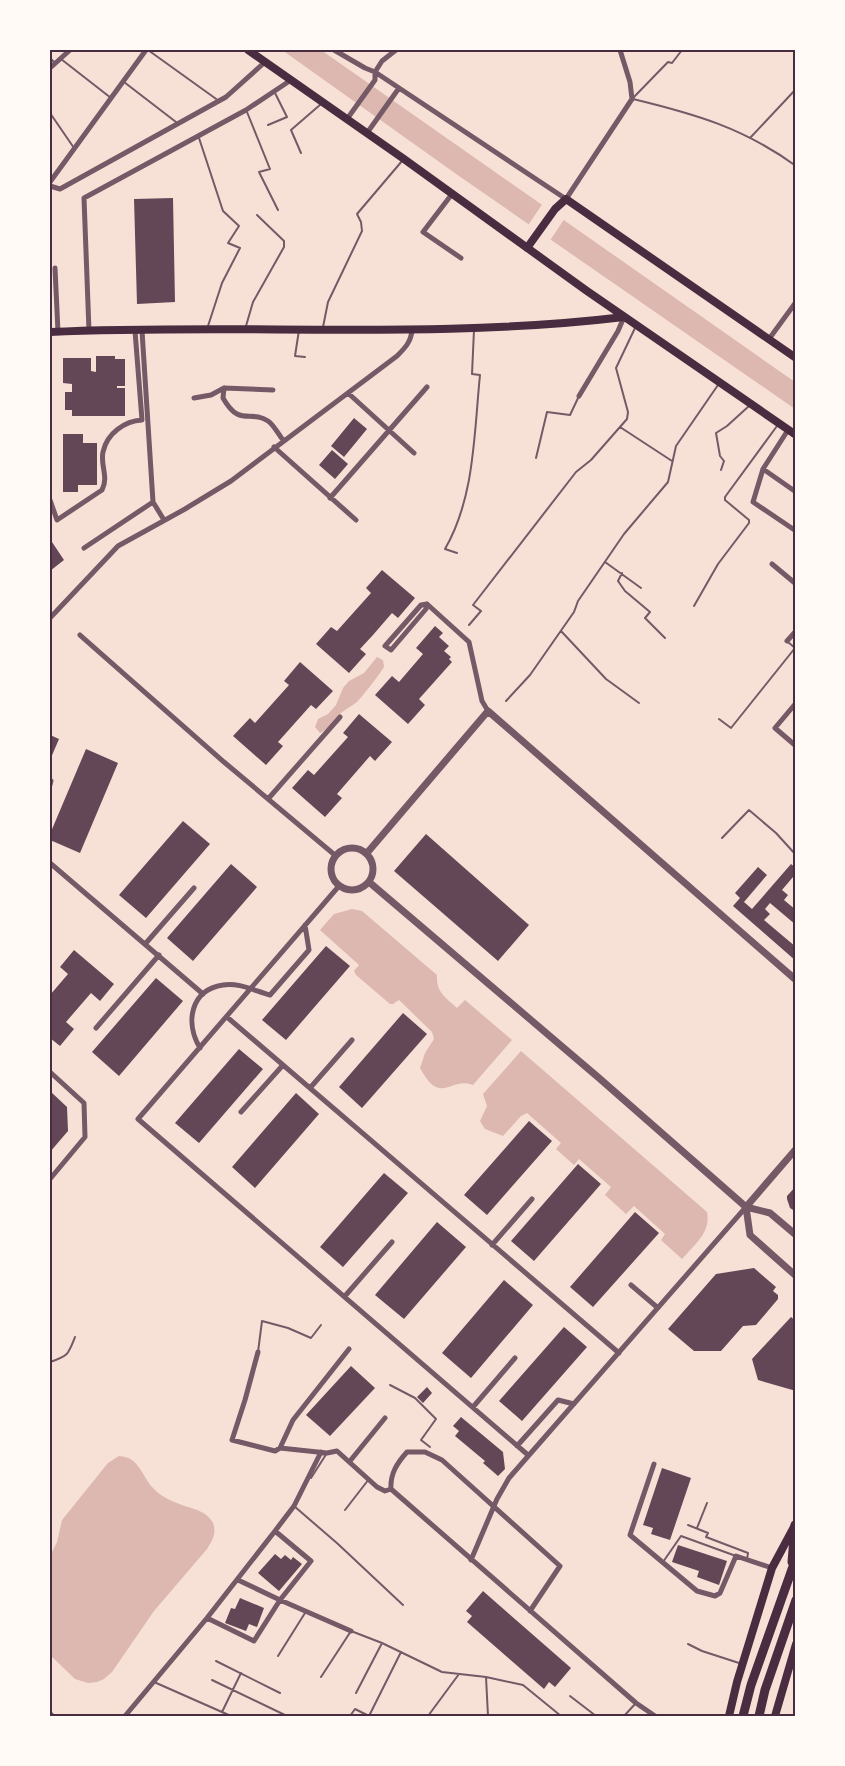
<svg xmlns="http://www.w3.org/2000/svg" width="845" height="1766" font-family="Manrope,sans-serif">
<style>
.water{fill:#dcb8b0}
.pier{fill:#f7e1d7}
.building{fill:#644757}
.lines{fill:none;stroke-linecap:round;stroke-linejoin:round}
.service{stroke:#755966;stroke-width:2}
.minor{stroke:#755966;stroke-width:5}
.tertiary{stroke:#755966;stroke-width:7}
.secondary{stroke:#4a2c40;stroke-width:8}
.primary{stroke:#4a2c40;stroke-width:8}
.trunk{stroke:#4a2c40;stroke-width:9}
.neatline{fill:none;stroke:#4a2c40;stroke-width:2}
</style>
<rect width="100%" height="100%" fill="#f7e1d7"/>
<path class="water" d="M282,50h39l474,332v27l-336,-233z
M377,657l6,3 1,7c-4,7 -22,30 -27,35 -8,6 -17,10 -23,18 -6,6 -6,9 -14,13l-5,-6 3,-8 10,-5 8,-9 7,-17 6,-7 15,-8z
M352,909l10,2 75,64c-1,17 8,22 20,33l8,-8 47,40 -39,45c-23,-9 -32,22 -53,-17l5,-15 9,-14 -2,-7 -33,-32 -6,4h-3l-34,-29 -2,-4 5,-6 -39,-35 14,-16z
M521,1051l186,161c4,20 -12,32 -25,47l-21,-19 4,-6 -31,-28 -8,8 -21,-19 6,-8 -32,-28 -5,6 -18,-16 5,-6 -34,-30 -6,3 -18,20 -18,-7 -5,-8 7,-15 -4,-12z
M119,1456c21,1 22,20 35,33 7,8 18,12 28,16 11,4 25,6 31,18 4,10 -1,18 -6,26l-53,62 -42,61 -8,7 -7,3 -9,1 -13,-4 -25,-24v-99l7,-14 5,-22 46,-57z"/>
<path class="pier" d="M543,203l22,15 -16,24 -22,-15z"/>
<path class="building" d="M173,198l2,104 -38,2 -3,-105z
M96,356h19v3h10v27h-8v2h8v28h-53v-6h-7v-18h7v-8l-9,-1v-25h28v13l5,1z
M354,418l13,11 -23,28 -13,-11z
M63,434h20v9h14v42h-19v7h-15z
M332,450l16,14 -13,15 -16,-14z
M50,539l14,21 -14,11z
M382,570l33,28 -17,20 -6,-5 -19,22 -13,14 6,5 -17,19 -33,-29 15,-17 6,4 34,-38 -5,-5z
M435,626l8,7 -4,4 10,9 -5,5 7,6 -2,2 3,3 -33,37 6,6 -17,19 -33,-29 17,-19 7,6 24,-28 -7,-6z
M300,662l33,29 -17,18 -5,-4 -33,37 5,4 -17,19 -33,-29 17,-18 5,5 34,-38 -5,-4z
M359,714l33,28 -17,19 -5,-5 -33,38 5,4 -17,19 -33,-29 16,-18 6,5 34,-38 -5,-4z
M50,735l9,4 -9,21z
M86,749l32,14 -38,90 -30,-13v-6z
M183,821l27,23 -64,74 -27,-23z
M426,834l103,91 -31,36 -104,-90z
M231,864l26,23 -64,74 -26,-23z
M791,864l5,4v12l-3,-3 -11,13 6,5 -4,5 12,10v15l-26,-22 -5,6 5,5 -6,6 32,27v14l-63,-55 7,-8 -5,-5 23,-26 9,8 -23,27 8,7z
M326,946l24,20 -64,74 -24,-20z
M74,950l40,34 -14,17 -9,-8 -25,29 8,7 -14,17 -10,-8v-43l18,-21 -8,-7z
M156,978l27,23 -64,75 -27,-24z
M403,1013l24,21 -65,74 -23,-21z
M239,1049l24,20 -64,74 -24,-20z
M50,1091l17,16 1,24 -18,21z
M296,1093l23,21 -64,74 -23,-21z
M529,1121l23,20 -65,74 -23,-20z
M578,1164l23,20 -67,77 -23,-20z
M384,1173l24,20 -65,74 -23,-20z
M796,1186v26l-6,-4 -3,-9v-3z
M635,1212l24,21 -66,74 -23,-20z
M437,1222l29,25 -62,72 -29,-24z
M754,1268l22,19 -3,4 5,4v4l-22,26 -13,1 -22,25h-27l-26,-22 48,-55z
M504,1280l29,25 -62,73 -29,-25z
M791,1317l5,4v70l-38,-11 -6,-21z
M564,1327l23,20 -65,74 -23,-20z
M351,1366l24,22 -45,48 -24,-21z
M427,1387l5,6 -9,10 -6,-6z
M461,1417l42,35 2,17 -7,7 -15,-13 2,-2 -30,-25 4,-5 -6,-5z
M662,1468l29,10 -21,62 -19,-6 2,-6 -10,-3z
M678,1545l49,16 -8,24 -22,-8 2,-6 -27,-9z
M275,1554l6,5 4,-4 6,5 2,-3 9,7 -23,27 -21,-18z
M483,1591l88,77 -16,19 -6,-5 -5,7 -77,-67 5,-6 -6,-5z
M240,1598l24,10 -7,19 -8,-3 -3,7 -21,-8 6,-15 4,1z"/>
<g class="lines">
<path class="service" d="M148,50l71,51
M50,58l5,5
M61,59l50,39
M124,82l52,40
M632,99l36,-37 4,1 10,-13
M633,99c62,15 111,29 163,67
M247,112l23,57 -11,3 19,38
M50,113l24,35
M268,125l19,-8 -12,-24
M199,138l24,73 16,15 -11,17 12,5 -18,35 -14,43
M750,138l46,-49
M301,153l-10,-23 30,-26
M246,326l7,-24 31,-55v-6l-27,-26
M323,327l5,-25 34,-71 -1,-9 -4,-8 45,-53
M299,330l-4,26 10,1
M620,427l52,34
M536,458l11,-46 23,3 9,-19
M721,470l3,-9 -4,-5 -4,-23 11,-7 22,-20
M457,553l-12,-4c30,-52 29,-116 35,-174l-8,-1 2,-44
M605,562l36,26
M622,573l-4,8 7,10 25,21 -5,6 20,20
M694,606l24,-42 31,-41v-3l-24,-20v-3l52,-71
M469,625l12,-14 -8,-6 103,-133 15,-12 36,-41 1,-7 -12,-44 19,-40
M561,631l45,48 33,24
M506,701l24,-26 44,-63 4,-11 46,-67 44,-52 8,-36 42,-61
M719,719l12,9 64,-80 -7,-6
M722,838l27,-28 27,23 20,22
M258,1352l4,-31 26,7 23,10 10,-13
M50,1362c18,-6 18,-7 25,-25
M390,1385l25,13 21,21 -15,21 9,7
M311,1478l16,-25
M294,1506l44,38 65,61
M345,1510l24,-31
M688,1525l20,8 -2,4 42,16 -1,6
M697,1528l10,-25
M663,1562l18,-26 55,20
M688,1644l14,7 37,12
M278,1656l27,-43
M216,1661l64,32
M321,1677l30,-46 31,12 60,29 44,5 37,8 38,31
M486,1677l2,39
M212,1680l75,36
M154,1682l77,34
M356,1693l26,-50
M570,1696l26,20
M222,1712l19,-39
M350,1716l5,-7 14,7 32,-64
M428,1716l31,-42
M624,1716l12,-13"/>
<path class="minor" d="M334,50l31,18 10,4 191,127 66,-100 -2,-17 -10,-32
M50,68l20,-18
M347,119l28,-39v-8l7,-11 14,-11
M367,133l32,-45
M50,182l96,-132
M50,186l10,3 166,-92 39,-35
M452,194l-29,38 38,26
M55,268l3,64
M89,331l-5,-133 162,-88 45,-30
M142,331l11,171 11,18
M769,339l27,-37
M273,390l-49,-2 -1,10c17,30 27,11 45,23 6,4 10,13 15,19
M348,393l66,60
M579,396l39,-65 6,-14
M194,398l17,-3 13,-7
M788,430l-25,39 -10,33 43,29
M274,447l82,73
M763,469l33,23
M330,498l97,-111
M50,500l7,20 45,-30c7,-13 -2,-25 1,-38 4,-19 22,-31 39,-32l-7,-89
M84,548l69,-46
M772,564l24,20
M427,604l42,38 13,59 6,10
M427,604l-1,5 -35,41 -6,-4 36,-41z
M50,618l68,-72 67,-37 46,-28 166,-125c8,-8 14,-14 15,-26
M80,635l144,127 112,94
M787,641l9,-10
M796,703l-21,25 21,18
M50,785l1,-4
M268,799l72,-82
M50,863l153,131
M339,886l-201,233 390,336
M146,943l48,-55
M227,1017l392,336
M96,1028l63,-73
M200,1048c-15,-25 -10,-58 23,-63 15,-3 32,6 47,10l39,-45 -4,-25
M50,1072l34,31 1,34 -35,42
M310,1088l42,-48
M241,1112l42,-47
M492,1245l40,-46
M631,1285l27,23
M345,1296l47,-54
M258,1352l-13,48 -13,40 43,11 5,-3 47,5 10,-2 40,36 8,4 6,-2
M473,1407l42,-49
M517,1446l41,-46 16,4
M280,1448l13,-28 56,-71
M350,1461l35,-43
M654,1464l-24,71 67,56 18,5 5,-3 16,-37 36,12
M391,1489l245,214 19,13
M391,1489c-1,-15 6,-26 16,-37h18l17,8 118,106 -30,45
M471,1560l26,-61 12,-21 237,-271
M238,1580l42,20 71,31
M207,1618l47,23 26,-41 31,-39 -36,-30
M125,1716l82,-98 68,-87 19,-25 27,-54"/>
<path class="tertiary" d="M331 869a21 21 0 1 1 42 0a21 21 0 1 1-42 0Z
M367,853l121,-142 308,269
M369,882l230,196 147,129 24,6 26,22
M746,1207l4,28 46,41
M746,1207l50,-58
M50,1715l1,1"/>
<path class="secondary" d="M248,50l156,109 183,132 209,144
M527,248l28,-39 11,-10 230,159
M50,332c191,-9 384,8 574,-15"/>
<path class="primary" d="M729,1716l8,-34 35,-114 23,-43
M775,1716l21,-72"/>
<path class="trunk" d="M792,1562l3,-37
M743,1716l8,-31 45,-127
M759,1716l6,-26 31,-90"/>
</g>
<rect width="845" height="1766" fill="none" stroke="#fffaf5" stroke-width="102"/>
<rect x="51" y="51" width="743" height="1664" class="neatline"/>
</svg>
